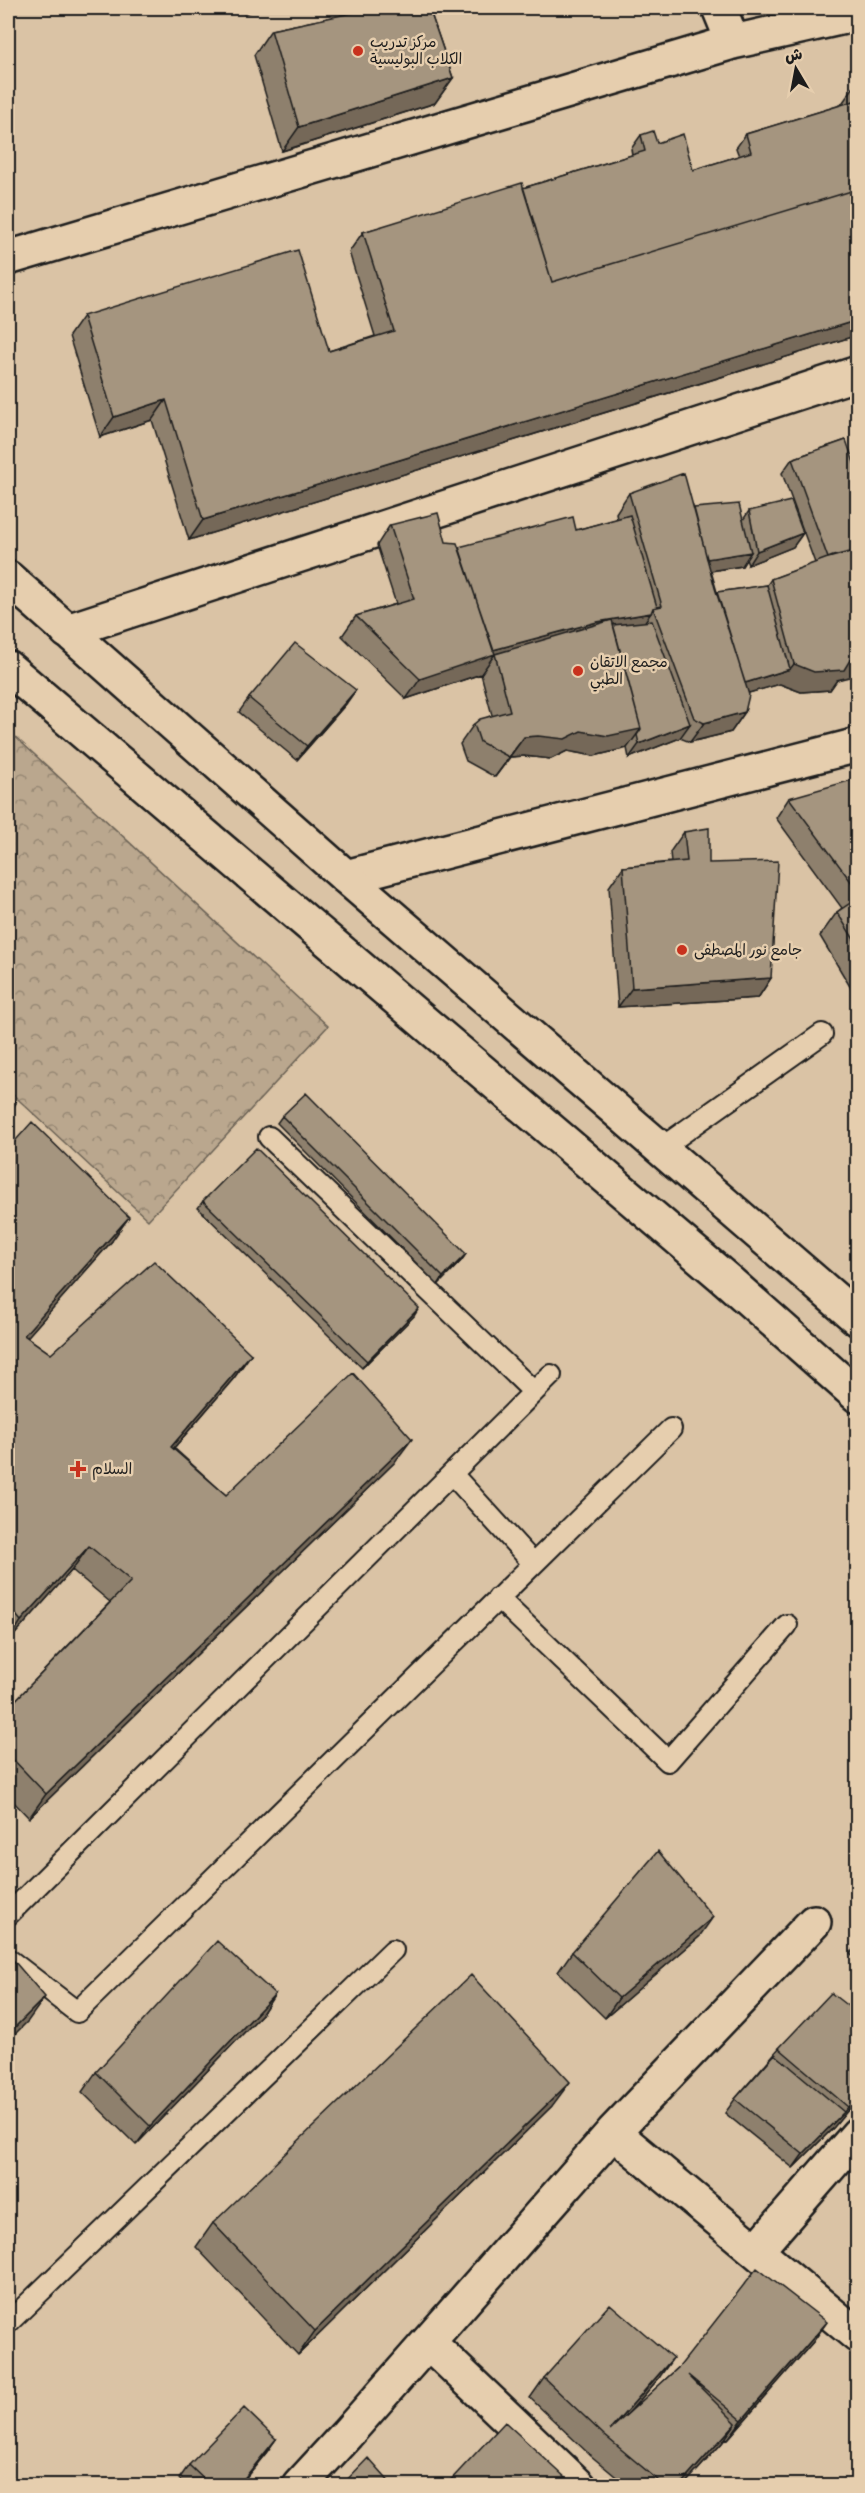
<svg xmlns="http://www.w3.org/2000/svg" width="865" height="2493" font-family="Delius,'Playpen Sans Arabic',sans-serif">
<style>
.forest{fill:url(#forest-crowns);stroke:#6b6255;stroke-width:1.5}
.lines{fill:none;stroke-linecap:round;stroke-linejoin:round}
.service-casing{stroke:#1c1c1c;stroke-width:24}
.minor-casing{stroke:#1c1c1c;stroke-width:38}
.primary-casing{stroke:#1c1c1c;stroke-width:38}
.service{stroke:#e6ceae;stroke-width:20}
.minor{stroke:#e6ceae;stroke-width:33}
.primary{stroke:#e6ceae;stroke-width:33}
.wall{fill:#8e806d;stroke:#1c1c1c;stroke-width:1.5}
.shaded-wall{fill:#746859;stroke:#1c1c1c;stroke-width:1.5}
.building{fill:#a5957f;stroke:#1c1c1c;stroke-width:1.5}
.poi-dot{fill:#c8321e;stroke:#e6ceae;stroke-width:2}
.labels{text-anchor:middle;stroke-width:5;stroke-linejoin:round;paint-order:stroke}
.poi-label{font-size:15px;fill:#1c1c1c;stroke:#e6ceae;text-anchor:start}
</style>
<defs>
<pattern id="forest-crowns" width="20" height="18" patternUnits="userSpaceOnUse" patternTransform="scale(1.5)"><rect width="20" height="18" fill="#baa78e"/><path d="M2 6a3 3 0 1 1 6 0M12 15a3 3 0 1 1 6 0" fill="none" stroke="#968773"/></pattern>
</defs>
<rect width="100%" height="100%" fill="#dac3a5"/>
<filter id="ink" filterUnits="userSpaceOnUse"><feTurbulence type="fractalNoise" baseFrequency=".0167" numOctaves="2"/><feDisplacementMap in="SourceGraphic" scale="12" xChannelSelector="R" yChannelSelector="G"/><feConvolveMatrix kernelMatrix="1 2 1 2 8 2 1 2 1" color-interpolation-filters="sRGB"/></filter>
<g filter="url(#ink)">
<path class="forest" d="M8,730l320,296 -180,194 -140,-130z"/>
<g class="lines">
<g class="service-casing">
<path id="service" d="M269,1137l265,255
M660,1149l162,-115
M452,1474l81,89
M498,1598l170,163 119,-136
M8,1915l543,-540
M8,1959l69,53 594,-583
M8,2323l385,-373"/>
</g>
<g class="minor-casing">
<path id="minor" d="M719,8l14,34
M8,258l725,-216 125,-28
M67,631l791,-258
M346,877l512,-132
M613,2132l245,204
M756,2251l102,-117
M428,2342l151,144
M299,2486l48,-52 266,-302 201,-210"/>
</g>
<g class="primary-casing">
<path id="primary" d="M8,578l338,299 512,442
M8,668l719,612 131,116"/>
</g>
<use href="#service" class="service"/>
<use href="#minor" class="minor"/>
<use href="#primary" class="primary"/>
</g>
<path class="wall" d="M243,8h19l-17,5z
M351,8h78l24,70 -18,25 -153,48 -28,-96 17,-25 81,-17z
M858,84v251l-669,205 -37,-120 -52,17 -31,-101 14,-20 246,35 46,-15 -26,-84 14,-20 160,-44 109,-33 -1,-6 10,-14 16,8 36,27 46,-14 -3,-8 10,-14 95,-29 14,-20z
M846,440l6,235 -15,5 -7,10 -29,2 -21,-8 -32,9 -3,19 -14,20 -41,10 -10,-4 -51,20 -2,-10 -33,8 -27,-5 -16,8 -27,-3 -14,1 -15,20 -29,-16 -6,-17 14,-20 18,-9 -11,-41 -75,25 -64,-63 14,-20 40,-12 -19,-59 13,-20 69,22 117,-17 41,-11 -1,-6 13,-20 114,27 6,-9 54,22 -10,14 -45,18 -2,-6 -4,7 -31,5 6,21 50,-7 4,-6 44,-16 -33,-90 10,-14z
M249,698l97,6 -49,56 -58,-48z
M858,788v212l-38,-64 17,-24 5,-4 -66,-90 13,-20z
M684,832l25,31 62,115 -13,20 -140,9 -9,-120 14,-20 48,-5 -1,-10z
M282,1116l184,138 -5,7 -23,24 -161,-162z
M8,1149l104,92 -85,96 24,17h200l-17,24 -60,70 52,47 168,-32 -365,355 -21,-22v-88l102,-106 -38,-32 -64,72z
M203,1201l211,115 -52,52 -164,-160z
M699,1937l-94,81 -47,-46 14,-20z
M858,1943v18l-8,-7z
M275,1994l-13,20 -126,131 -54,-53 14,-20z
M858,2014v84l-24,29 -41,41 -68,-55 10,-14 44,-51z
M552,2106l-254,249 -102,-108 17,-24z
M813,2342l-85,97 -2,-1 -4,5 -39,43h-56l-37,-31 -60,-57 14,-20h115l-32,37 53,-49z
M276,2439l-10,14 -27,33h-53l-7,-7 10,-14z"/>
<path class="shaded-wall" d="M249,8h13l-17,5z
M453,78l-18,25 -153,48 17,-24z
M858,320v15l-669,205 14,-20z
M166,400l-14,20 -52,17 14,-20z
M803,533l-10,14 -45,18 9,-14z
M751,552l-9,14 -46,7 10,-14z
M651,613l-10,14 -146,27 -14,20 -75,25 14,-20 69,-28 108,-29z
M858,658v17l-21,5 -7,10 -29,2 -21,-8 -45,13 10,-14 45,-14 4,-5 56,-4z
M356,690l-10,14 -49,56 10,-14z
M745,712l-14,20 -41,10 14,-19z
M690,724l-10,14 -51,20 10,-14z
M641,729l-14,19 -33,8 -27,-5 -16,8 -27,-3 -14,1 -15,20 29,-40 57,-6z
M858,893v12l-14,7z
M771,978l-13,20 -140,9 14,-19z
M16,1103l-8,12v-5z
M129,1217l-17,24 -104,118 16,-24z
M466,1254l-5,7 -23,24 5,-8z
M419,1308l-5,8 -52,52 5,-7z
M251,1354l-17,24 -80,93 17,-24z
M412,1439l-18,24 -365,355 17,-24z
M89,1546l-17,24 -64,72 13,-21z
M713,1917l-14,20 -94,81 14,-20z
M275,1994l-13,20 -126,131 14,-19z
M45,1997l-17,24 -20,20v-7z
M570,2082l-18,24 -254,249 17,-24z
M858,2095v3l-24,29 -41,41 10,-14 41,-42z
M827,2322l-14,20 -85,97 14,-19z
M673,2358l-14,20 -52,60 3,-8z
M736,2423l-14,20 -39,43h-4z
M276,2439l-10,14 -27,33h-1z"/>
<path class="building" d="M375,8h54l24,70 -154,49 -28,-97z
M858,84v9l-3,-8z
M854,101l4,10v78l-306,93 -29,-94 122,-37 -4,-16 12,-4 4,12 26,-9 10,36 58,-18 -5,-18z
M522,183l30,99 306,-93v131l-655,200 -37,-120 -52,17 -31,-101 215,-66 31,101 65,-20 -31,-99z
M846,440l12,34v76l-30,8 -36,-99z
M684,473l31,115 34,107 -4,17 -41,11 -10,-5 -41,-110 9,-2 -33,-113z
M791,501l12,32 -46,18 -8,-40z
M739,504l12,48 -44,7 -13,-51z
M438,513l8,29 11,1 38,111 117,-34 29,109 -33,7 -27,-5 -16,8 -27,-3 -14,1 -15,20 -29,-15 -6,-18 6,-5 30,-8 -15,-57 -75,25 -64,-63 58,-17 -24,-74z
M630,515l27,92 -4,1 -2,5 -54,9 -104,28 -34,-103 114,-30 3,13z
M858,550v108l-8,2 -6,10 -30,2 -20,-8 -23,-85 62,-23z
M767,585l23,84 -45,14 -28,-91z
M652,621l38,103 -51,20 -2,-9 4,-6 -28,-104z
M295,643l61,47 -49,56 -58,-48z
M852,780l6,8v103l-69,-93z
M709,828v35l69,-2 -7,117 -139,10 -9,-121 64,-6 -3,-29z
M858,898v48l-21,-34z
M8,1093l8,10 -8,7z
M306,1093l160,161 -23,23 -161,-161z
M32,1122l97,95 -105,118 27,19 103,-93 97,93 -80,93 55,48 127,-122 59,66 -366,355 -38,-40v-46l123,-127 -42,-35 -68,75 -13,-16v-456z
M256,1148l163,160 -52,53 -164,-160z
M658,1851l55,66 -94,81 -47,-46z
M217,1941l58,53 -125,132 -54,-54z
M8,1954l37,43 -37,37z
M471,1975l99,107 -255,249 -102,-108z
M831,1993l27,21v81l-10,12 -69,-59z
M775,2054l69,58 -41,42 -68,-55z
M757,2268l70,54 -85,98 -54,-45 48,48 -57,63h-14l-61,-51 -60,-57 66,-74 63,54 -63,72 70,-64z
M244,2408l32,31 -38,47h-27l-22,-21z
M505,2422l62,57 7,7h-129z
M368,2458l25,28h-52z"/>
</g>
<g class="poi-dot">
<circle cx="358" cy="51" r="6"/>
<circle cx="578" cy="671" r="6"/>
<circle cx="682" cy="950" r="6"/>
<path d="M75 1460h6v6h6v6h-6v6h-6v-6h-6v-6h6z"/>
</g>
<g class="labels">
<g class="poi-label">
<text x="370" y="47">مركز تدريب<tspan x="370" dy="17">الكلاب البوليسية</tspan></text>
<text x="590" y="667">مجمع الاتقان<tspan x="590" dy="17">الطبي</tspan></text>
<text x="694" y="955">جامع نور المصطفى</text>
<text x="92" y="1474">السلام</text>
</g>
</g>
<rect width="865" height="2493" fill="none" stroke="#e6ceae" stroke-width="30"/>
<rect x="15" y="15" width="835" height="2463" fill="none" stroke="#1c1c1c" stroke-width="2" filter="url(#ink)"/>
<g transform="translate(796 69) rotate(350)" stroke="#e6ceae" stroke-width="4.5" paint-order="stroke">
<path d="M0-4.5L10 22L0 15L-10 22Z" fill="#1c1c1c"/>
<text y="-9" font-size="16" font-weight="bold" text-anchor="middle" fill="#1c1c1c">ش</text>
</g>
</svg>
